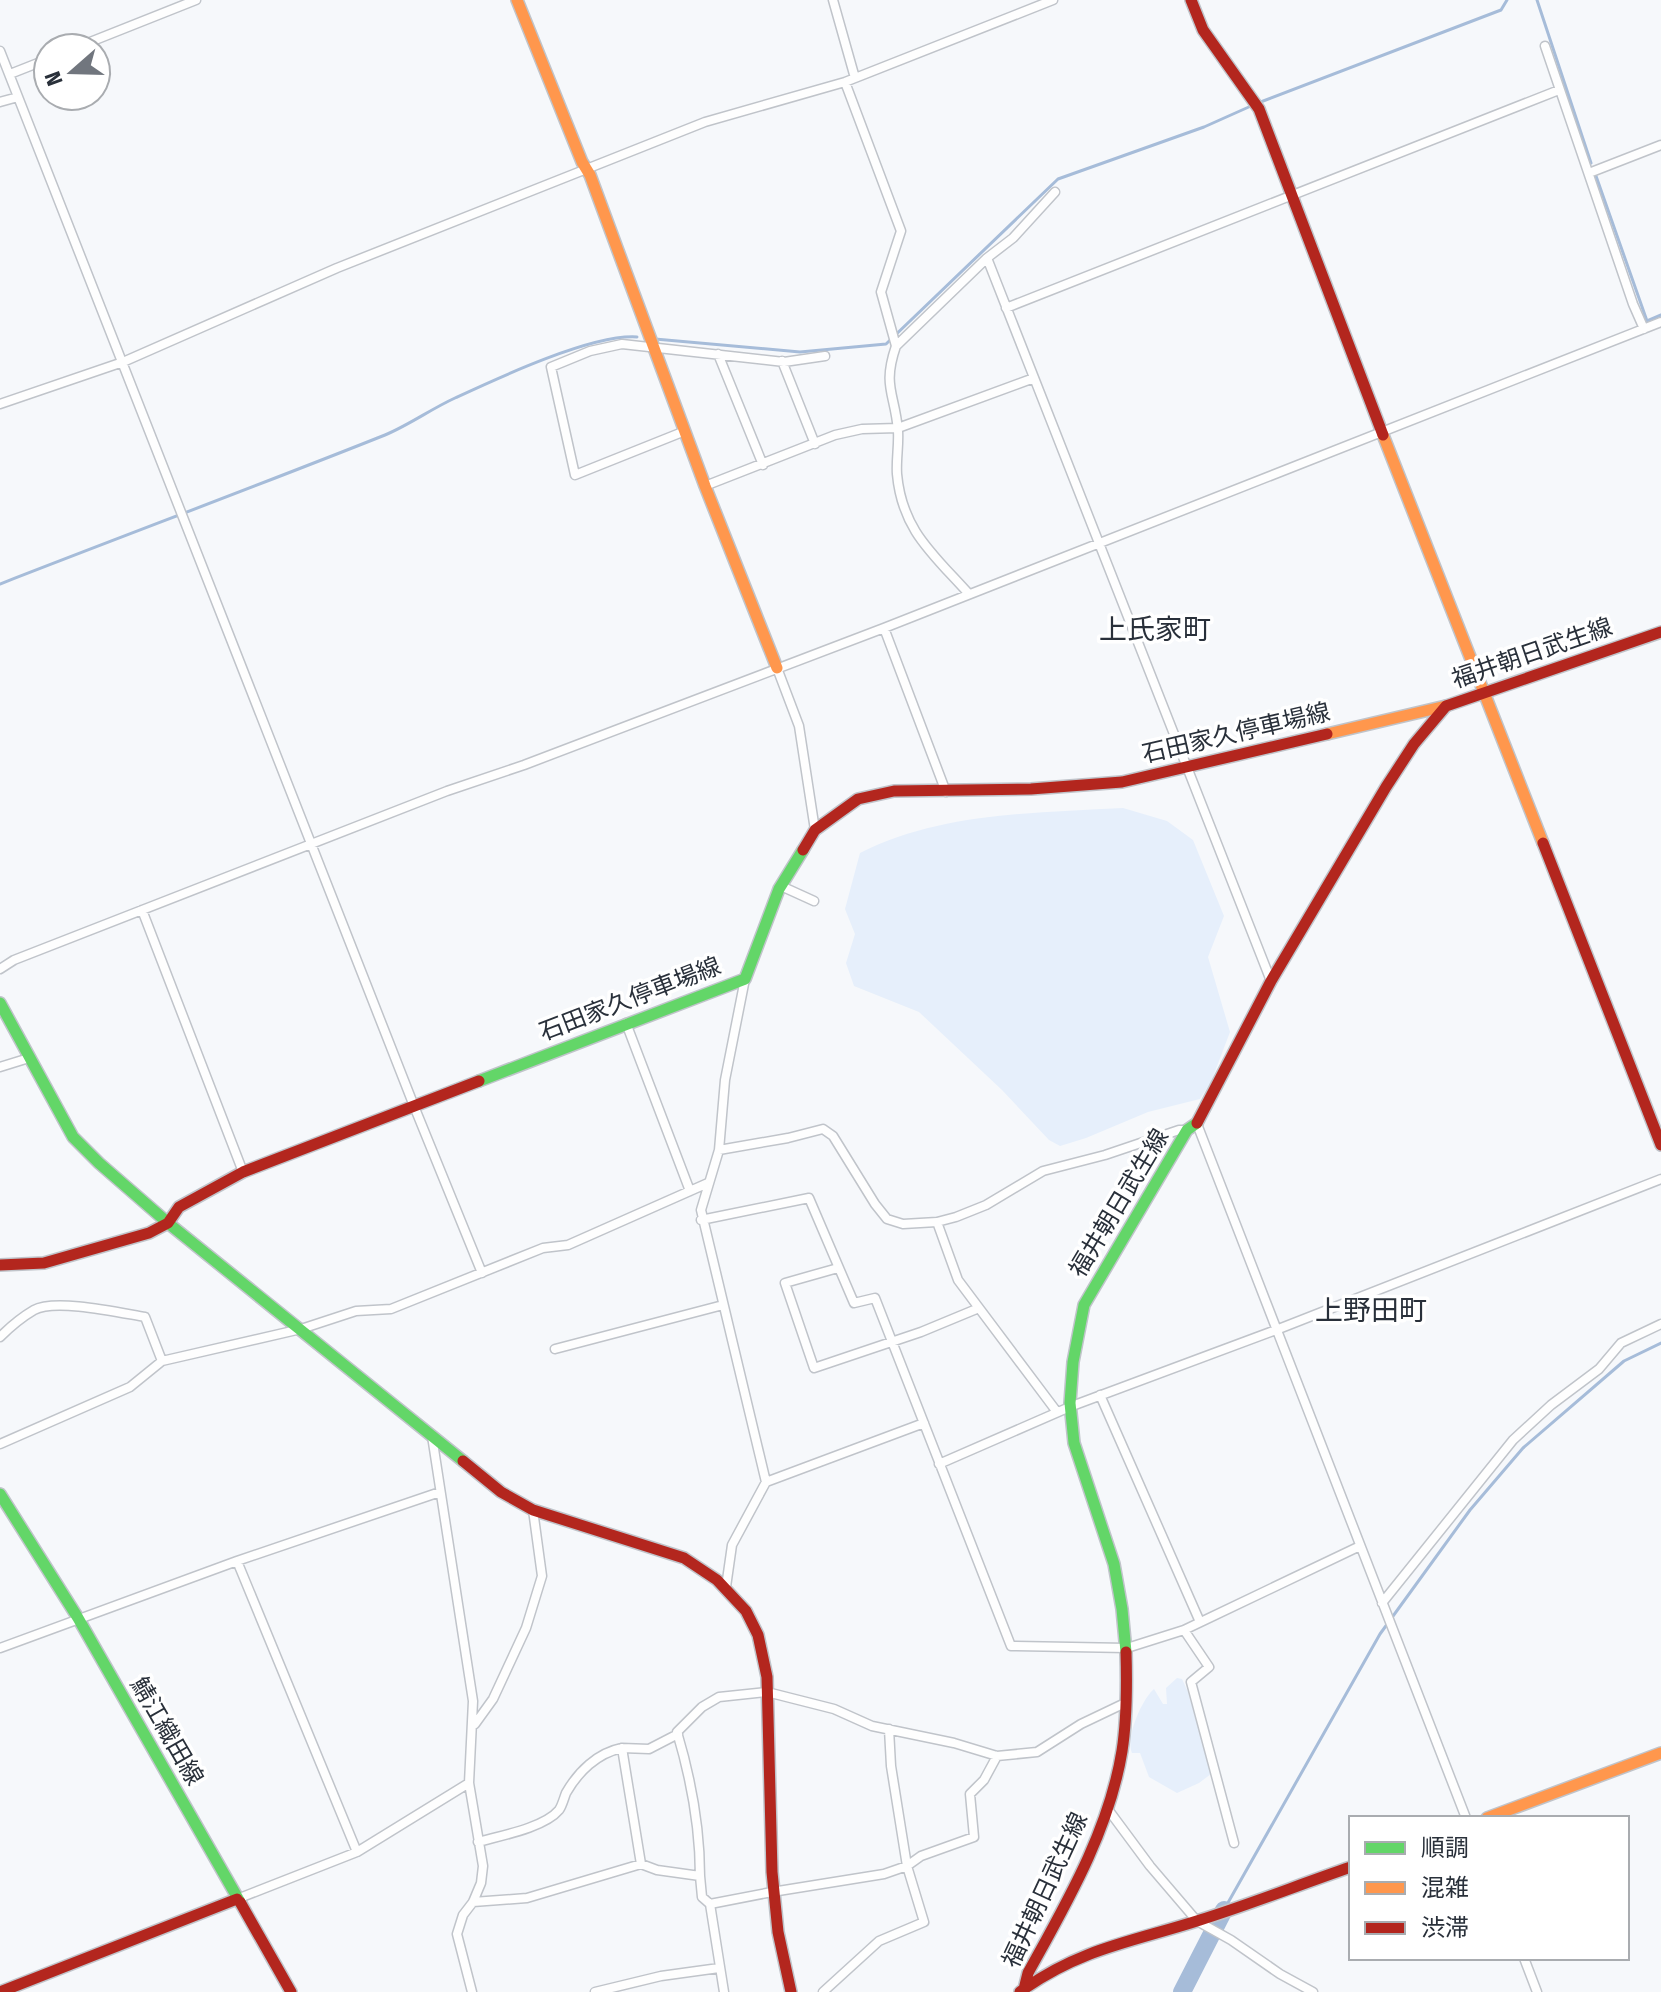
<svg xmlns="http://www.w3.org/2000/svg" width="1661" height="1992" font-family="'Fira Sans Condensed','Noto Sans JP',sans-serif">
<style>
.green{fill:#e6effb}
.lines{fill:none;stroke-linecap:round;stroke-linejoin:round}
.stream{stroke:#a6bcd9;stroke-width:3}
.river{stroke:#a6bcd9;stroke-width:18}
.street-casing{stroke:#c0c4ca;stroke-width:11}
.fast-casing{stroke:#c0c4ca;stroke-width:14}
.slow-casing{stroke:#c0c4ca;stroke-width:14}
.jam-casing{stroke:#c0c4ca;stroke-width:14}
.street{stroke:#fefefe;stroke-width:8}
.fast{stroke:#63d668;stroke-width:11}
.slow{stroke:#ff974d;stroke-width:11}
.jam{stroke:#b3261e;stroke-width:11}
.labels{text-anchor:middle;stroke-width:7;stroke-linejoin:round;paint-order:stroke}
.street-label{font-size:24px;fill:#29303a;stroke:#fff}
.quarter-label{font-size:28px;fill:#29303a;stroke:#fff}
</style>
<rect width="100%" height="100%" fill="#f6f8fb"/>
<path class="green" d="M1123,808l44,13 26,19 31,76 -16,41 22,75 -19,50 -11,17 -52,13 -62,26 -26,8 -11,-6 -47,-50 -83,-78 -65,-26 -8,-23 9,-29 -10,-25 15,-56c81,-41 174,-40 263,-45z
M1177,1678l5,1 6,13 23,82 -12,9 -22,10 -28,-16 -9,-24h-8c-7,-15 10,-54 22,-64l9,15h4l-1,-16z"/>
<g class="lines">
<path class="stream" d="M1537,0l54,163
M1258,103l243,-93 6,-10
M1596,176l51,145 14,-6
M655,339l145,13 86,-8 172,-165 146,-52 47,-21
M0,584c128,-50 257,-98 385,-149 24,-10 46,-26 70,-37 43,-20 137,-64 182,-61
M1225,1908l155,-274 90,-124 53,-62 101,-87 37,-18"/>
<path class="river" d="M1182,1992l42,-82"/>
<g class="street-casing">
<path id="street" d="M833,0l22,78
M1545,46l88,258 11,25
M75,48l121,-48
M0,51l414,1055 68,167
M10,74l38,-15
M845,82l56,149 -20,61 15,54
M0,102l18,-5
M1589,173l72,-28
M987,258l284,723
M1006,308l553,-218
M718,354l45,111
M782,361l33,83
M0,404l123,-42 214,-94 368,-146 140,-40 208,-82
M680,433l-105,42 -24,-108 39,-16 32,-7 162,18 41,-6
M705,486l130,-51 27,-6 36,-1 136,-50
M968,593c-35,-39 -66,-63 -71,-119 -1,-14 2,-29 1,-43 -3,-38 -16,-44 -2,-85l91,-88 26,-20 42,-46
M884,628l62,164
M777,668l22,58 16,104
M781,886l33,15
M142,910l101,262
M0,969l14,-9 433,-169 77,-26 360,-137 777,-306
M745,979l-20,101 -6,70 -18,60 65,272
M626,1023l64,168
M0,1067l29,-9
M1197,1124l269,694
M719,1150l69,-12 35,-9 10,7 42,68 12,15 16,5 34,-2 19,-5 30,-12 57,-34 62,-16 74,-25h8
M701,1220l108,-22 45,105 21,-5 136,348 116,2 57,-18 176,-84
M937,1222l21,58 99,132
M838,1268l-53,15 29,85 107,-36 58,-24
M0,1337c10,-10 22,-20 34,-27 21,-12 87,3 111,7l17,44
M555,1349l168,-44
M1100,1395l100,227
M432,1436l41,265 -4,82 14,83 -2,17 -8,19 -10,13 -6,19 15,58
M0,1444l130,-57 32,-26 139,-32 55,-18 35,-2 152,-61 25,-3 140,-62
M939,1464l133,-58 204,-76 385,-151
M237,1561l120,291
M726,1587l6,-42 34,-63 158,-59
M1382,1603l131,-163 38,-35 48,-36 22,-26 40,-19
M1184,1630l25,37 -18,15 43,161
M0,1648l237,-87 203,-69
M475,1724l18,-25 33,-71 16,-52 -9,-66
M622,1748l27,1 29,-15
M1107,1808l43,58 47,55 34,19 49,34 33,18
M478,1842c21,-6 66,-14 81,-32 3,-4 5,-12 7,-17 12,-21 31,-40 56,-45l19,116
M700,1876l2,21 8,7 14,88
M237,1899l120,-47 112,-69
M473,1902l54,-4 114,-34 16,6 43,6c0,-50 -9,-97 -23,-144l25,-25 17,-10 48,-5 67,17 38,17 82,17 43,13 40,-4 44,-28 44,-21
M710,1904l62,-12 112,-18 23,-8 14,-10 53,-19 -4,-43 14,-14 13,-24
M1524,1958l13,34
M595,1992l66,-16 58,-8
M823,1992l56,-51 45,-19 -17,-56 -16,-100 -2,-37"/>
</g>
<g class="fast-casing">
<path id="fast" d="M0,1003l73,134 26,26 69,60 295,238
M479,1081l266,-102 34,-90 24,-39
M0,1494l78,124 162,284
M1126,1652l-4,-43 -8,-45 -40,-121 -4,-40 3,-41 11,-57 103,-175 10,-7"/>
</g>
<g class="slow-casing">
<path id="slow" d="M517,0l65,162 8,13 115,311 72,182
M1383,435l160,408
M1327,734l119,-28
M1487,1818l174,-65"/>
</g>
<g class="jam-casing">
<path id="jam" d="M1191,0l12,30 56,79 124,326
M1543,843l118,302
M803,850l12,-20 43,-31 36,-8 137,-2 91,-7 205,-48
M1197,1123l74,-142 115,-194 28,-43 32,-38 215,-74
M0,1265l44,-2 105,-30 19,-10 11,-16 64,-35 236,-91
M463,1461l38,31 32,18 151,48 33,22 29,31 12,24 9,42 5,195 6,60 13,60
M240,1902l51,90
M1024,1989c58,-41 111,-48 176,-69 51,-16 101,-36 151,-53
M0,1992l237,-93
M1020,1992l4,-3 4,-16c38,-69 81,-142 94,-222 5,-32 5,-66 4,-99"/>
</g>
<use href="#street" class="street"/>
<use href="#fast" class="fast"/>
<use href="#slow" class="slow"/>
<use href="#jam" class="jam"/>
</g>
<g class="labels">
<g class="street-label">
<text transform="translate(1532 653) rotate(-19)" y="8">福井朝日武生線</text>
<text transform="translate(1236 733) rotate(-13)" y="8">石田家久停車場線</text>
<text transform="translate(630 999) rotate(-21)" y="8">石田家久停車場線</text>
<text transform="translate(1119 1203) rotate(-59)" y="8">福井朝日武生線</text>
<text transform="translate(167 1731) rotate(60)" y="8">鯖江織田線</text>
<text transform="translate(1045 1890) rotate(-65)" y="8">福井朝日武生線</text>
</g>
<g class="quarter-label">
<text x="1155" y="639">上氏家町</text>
<text x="1371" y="1320">上野田町</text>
</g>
</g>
<rect x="1349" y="1816" width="280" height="144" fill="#ffffff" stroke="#a9acb0" stroke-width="2"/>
<rect x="1365" y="1842" width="40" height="12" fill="#63d668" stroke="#a9acb0" stroke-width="2"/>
<text x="1421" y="1856" font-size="24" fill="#29303a">順調</text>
<rect x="1365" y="1882" width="40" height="12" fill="#ff974d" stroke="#a9acb0" stroke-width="2"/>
<text x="1421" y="1896" font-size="24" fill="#29303a">混雑</text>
<rect x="1365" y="1922" width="40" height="12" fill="#b3261e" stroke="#a9acb0" stroke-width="2"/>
<text x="1421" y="1936" font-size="24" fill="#29303a">渋滞</text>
<g transform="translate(72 72) rotate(250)"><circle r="38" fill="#ffffff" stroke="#a9acb0" stroke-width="2"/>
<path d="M0-6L14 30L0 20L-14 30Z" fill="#71767e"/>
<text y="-12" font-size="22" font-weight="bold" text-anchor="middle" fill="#29303a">N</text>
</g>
</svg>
